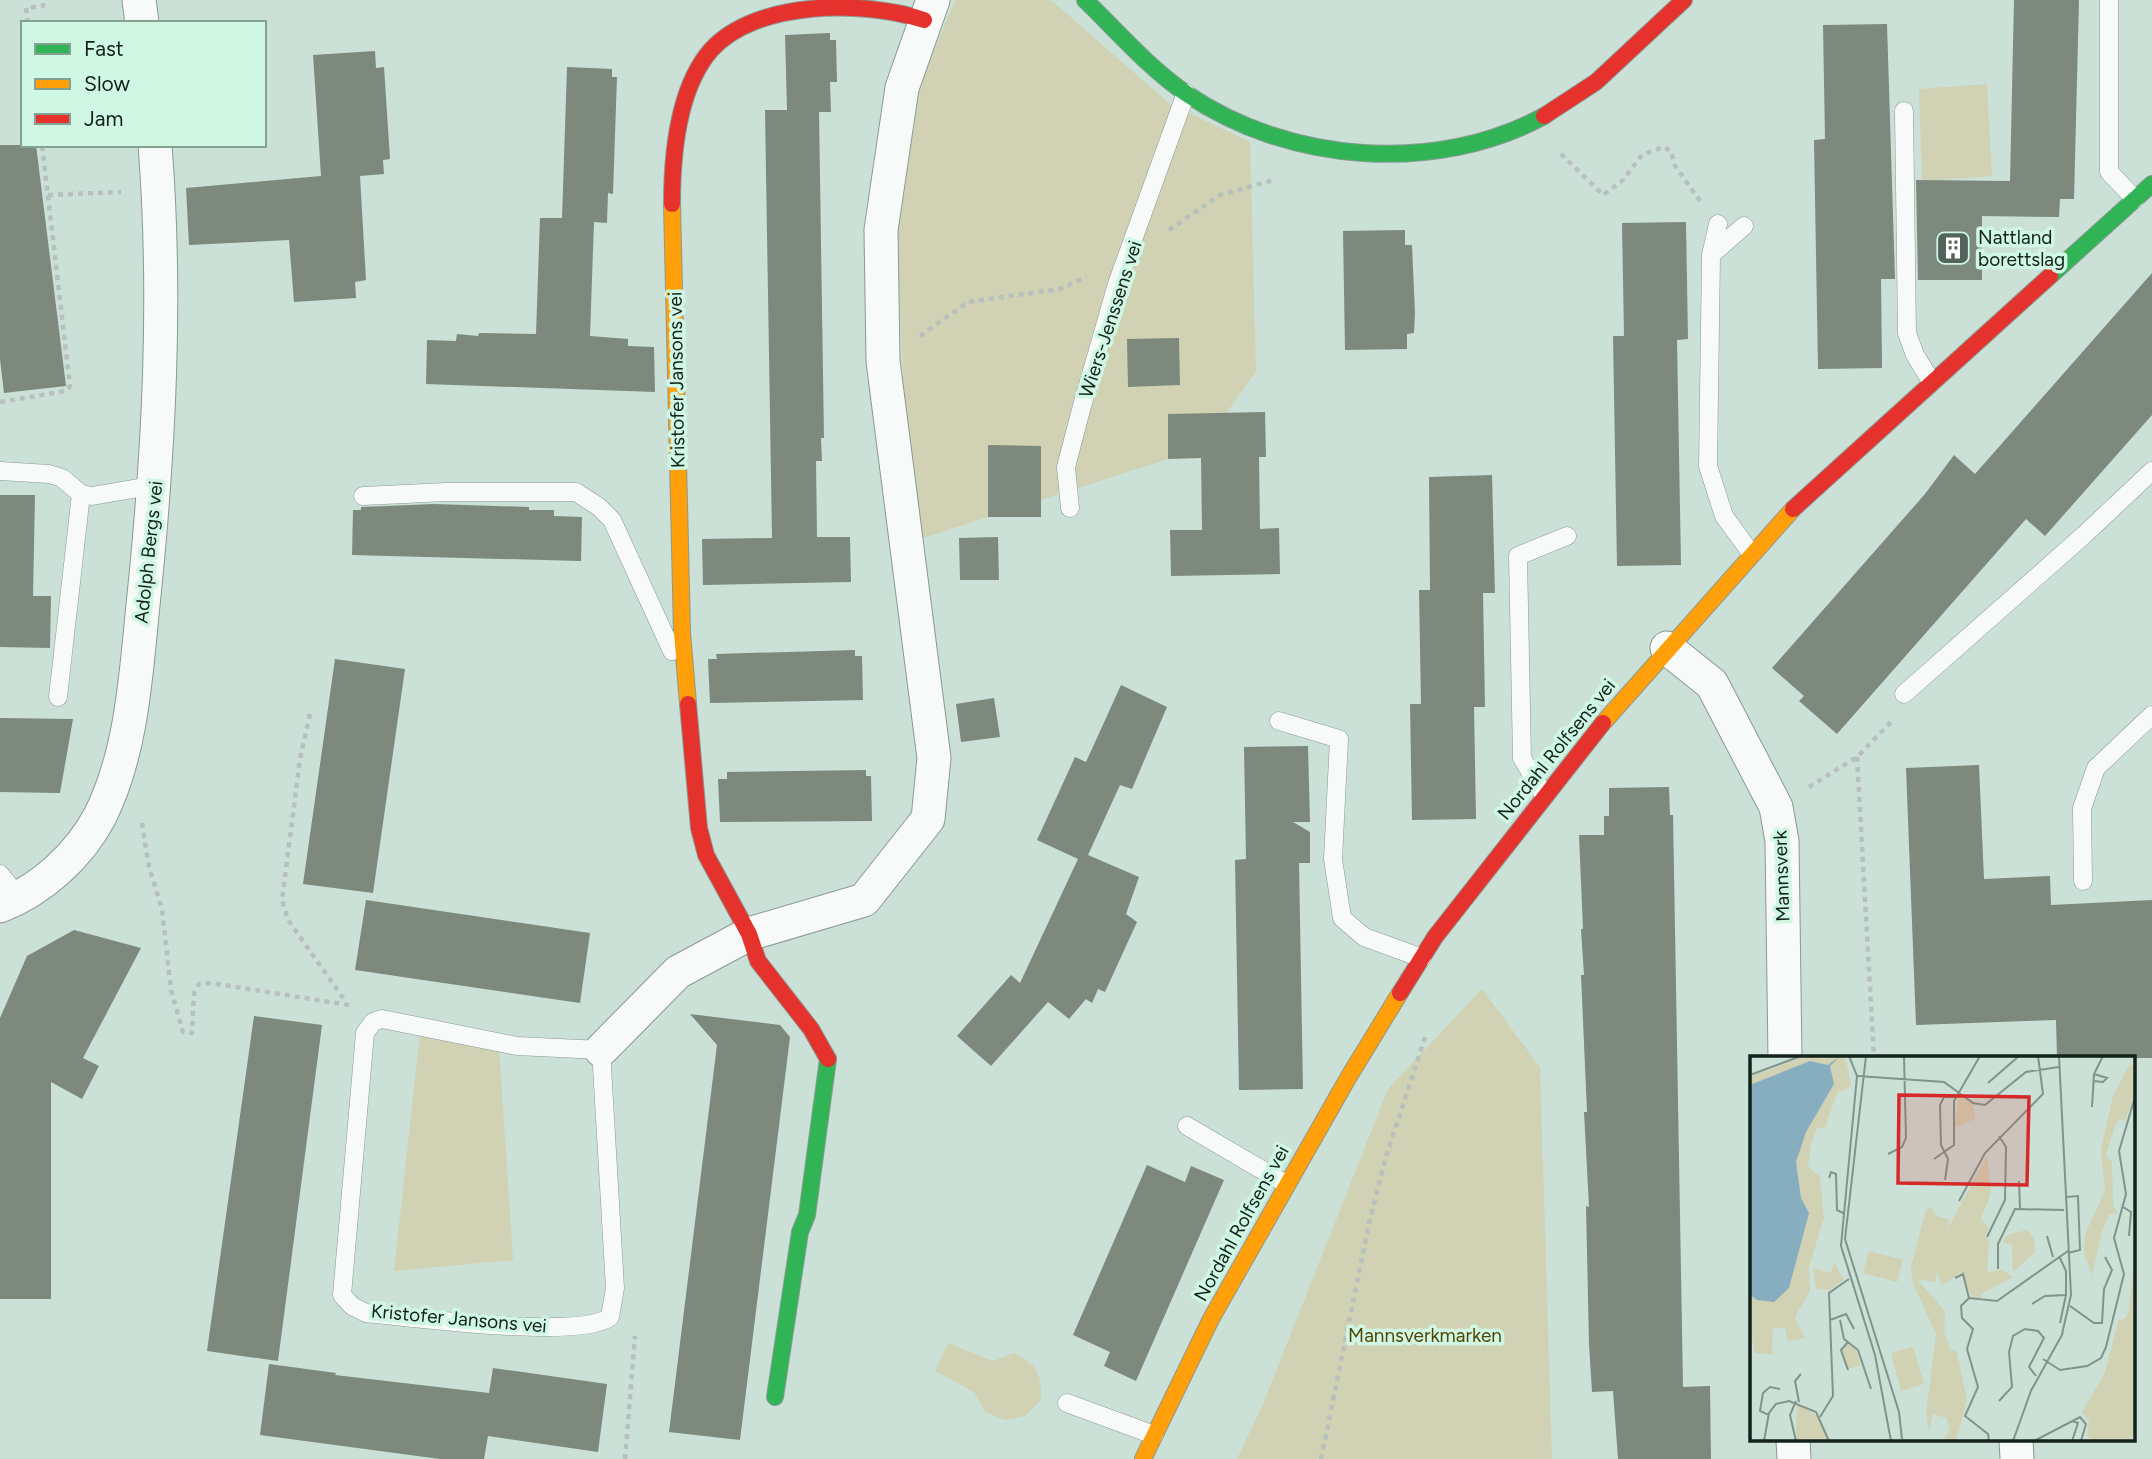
<svg xmlns="http://www.w3.org/2000/svg" width="2152" height="1459" font-family="Figtree,sans-serif">
<style>
.green{fill:#d0d2b3}
.building{fill:#7c897c}
.lines{fill:none;stroke-linecap:round;stroke-linejoin:round}
.lane-casing{stroke:#8a9a93;stroke-width:19}
.street-casing{stroke:#8a9a93;stroke-width:35}
.fast-casing{stroke:#8a9a93;stroke-width:18}
.slow-casing{stroke:#8a9a93;stroke-width:18}
.jam-casing{stroke:#8a9a93;stroke-width:18}
.path{stroke:#b7c0bc;stroke-width:4.5;stroke-dasharray:5 5;stroke-linecap:butt}
.lane{stroke:#f7faf9;stroke-width:18}
.street{stroke:#f7faf9;stroke-width:33}
.fast{stroke:#30b455;stroke-width:16}
.slow{stroke:#ff9f0a;stroke-width:16}
.jam{stroke:#e5322d;stroke-width:16}
.labels{text-anchor:middle;stroke-width:7;stroke-linejoin:round;paint-order:stroke}
.poi-label{font-size:19px;fill:#13221b;stroke:#cff7e4;text-anchor:start}
.street-label{font-size:19px;fill:#13221b;stroke:#cff7e4}
.park-label{font-size:19px;fill:#534504;stroke:#cff7e4}
.inset-road{fill:none;stroke:#81948b;stroke-width:2}
.view{fill:#d62828;fill-opacity:0.15;stroke:#d62828;stroke-width:3.5}
.inset-edge{fill:none;stroke:#13221b;stroke-width:3.5}
</style>
<rect width="100%" height="100%" fill="#cbe0d6"/>
<path class="green" d="M955,0h96l119,104 80,38 6,229 -54,77 -279,90 -19,-138 -7,-165 24,-153z
M1987,84l5,92 -70,5 -3,-92z
M1482,989l58,78 12,392h-315l26,-55 125,-315z
M420,1034l79,14 14,212 -119,11z
M948,1343l45,18 21,-8c23,11 28,21 27,47l-16,16 -20,4 -19,-8 -12,-20 -39,-21z"/>
<path class="building" d="M2014,0h65l-5,199h-14l-1,18 -77,-1v64h-64l-2,-100 94,1z
M1887,24l8,255h-14l1,89 -64,1 -4,-229 11,-1 -2,-114z
M830,33v7h6l1,42h-7l1,30h-12l5,326h-3l1,23h-6l1,76h33l1,45 -148,3 -1,-46 70,-1 -7,-428h22l-2,-75z
M375,51l1,17 8,-1 6,92 -7,1 1,14 -24,2 6,104 -11,2 1,16 -62,4 -5,-62 -100,5 -3,-57 135,-12 -8,-121z
M567,67l45,2v8h5l-4,117 -5,-1 -1,30 -13,-1 -4,114 38,3v7l26,1 1,45 -229,-8 1,-44 29,1 1,-7 21,2 1,-3 57,1 4,-116h22z
M0,145h36l30,241 -62,7 -4,-34z
M1686,222l2,117 -11,1 4,225 -64,1 -4,-230h11l-2,-113z
M1405,230v15h7l3,68 -1,20 -7,1v15l-62,1 -2,-119z
M2152,273v142l-107,121 -19,-17 -189,215 -38,-33 5,-5 -32,-28 153,-174 29,-39 21,19z
M1179,338l1,47 -52,2 -1,-48z
M1265,412l1,45h-7l1,72 19,-1 1,46 -109,2 -1,-46h32l-1,-72 -33,1v-45z
M988,445l53,1v71h-53z
M1492,475l3,118h-12l2,114h-11l2,112 -64,1 -2,-116h11l-2,-114h11l-1,-113z
M0,495h35l-2,101h18l-1,52 -50,-1z
M434,504l95,3v3h25v6l28,1 -1,44 -229,-6 1,-45h8v-3z
M998,537l1,43h-39l-1,-42z
M855,650v6h7l1,44 -153,3 -2,-44h9l-1,-5z
M335,659l70,10 -32,224 -70,-9z
M1121,685l46,22 -35,82 -12,-4 -32,70 51,22 -13,37 11,8 -32,70 -7,-3 -6,14 -6,-4 -17,20 -21,-17 -57,64 -34,-30 54,-61 9,8 58,-124 -41,-19 38,-83 11,5z
M994,698l6,39 -39,5 -5,-38z
M0,718l73,1 -13,74 -60,-1z
M1308,746l2,76h-17l17,10v31h-11l4,226 -64,1 -4,-230 11,-1 -2,-112z
M1979,765l5,114 66,-3 1,29 101,-5v158h-95l-1,-38 -140,5 -10,-257z
M866,770v6h5l1,45 -152,1 -2,-43h9v-7z
M1669,787l1,28h3l10,572 27,-1 1,73h-93l-5,-68 -21,1 -3,-48 -3,-138 3,1 -5,-95h3l-6,-137h3l-3,-46h2l-4,-94h25v-19h5v-28z
M366,900l224,33 -10,70 -225,-33z
M74,930l67,18 -58,110 16,8 -17,33 -31,-17v217h-51v-281l27,-62z
M690,1014l90,11 10,12 -50,403 -71,-8 48,-387z
M254,1016l68,9 -44,336 -71,-10z
M1147,1165l38,17 6,-16 33,14 -88,201 -32,-15 6,-14 -37,-17z
M269,1364l67,9 -1,2 154,18 4,-25 114,16 -9,68 -110,-16 -4,23h-44l-180,-24z"/>
<g class="lines">
<g class="lane-casing">
<path id="lane" d="M2109,0v172l26,27
M1904,111l3,222 8,22 16,26
M1718,224l-7,31 -3,211 16,50 27,37
M1711,255l33,-29
M0,471l49,3 13,4 19,16 11,2 64,-11
M363,496l83,-4h130l23,15 13,13 60,131
M1070,508l-4,-41 16,-61 35,-122 69,-191
M1904,694l180,-159 68,-64
M58,697l23,-203
M1279,721l60,18 -6,120 9,59 22,19 58,21
M1544,795l-22,-37 -4,-202 49,-20
M0,874l20,25
M2083,881l-1,-73 14,-40 56,-53
M382,1019l135,27 84,4 14,238 -5,29c-30,23 -200,0 -244,-4l-14,-7 -10,-11 23,-262 8,-11z
M1187,1126l99,58
M1067,1403l87,32"/>
</g>
<g class="street-casing">
<path id="street" d="M139,0l3,23
M1667,648l45,36 64,123 6,34 3,217
M0,906c41,-16 79,-50 100,-90 32,-64 36,-142 43,-211 16,-153 24,-307 12,-460
M601,1050l77,-78 71,-38 115,-34 64,-81 6,-61 -51,-397 -2,-131 21,-142 31,-88
M1793,1440l1,19
M2016,1440l1,19"/>
</g>
<g class="fast-casing">
<path id="fast" d="M1085,0c33,32 64,68 102,94 101,69 249,81 357,22
M2050,276l102,-92
M775,1397l25,-165 7,-17 21,-156"/>
</g>
<g class="slow-casing">
<path id="slow" d="M672,204l10,428 6,72
M1603,723l190,-214
M1143,1459l68,-140 137,-241 52,-85"/>
</g>
<g class="jam-casing">
<path id="jam" d="M1544,116l52,-34 88,-82
M672,204c0,-49 6,-116 39,-154 45,-50 153,-50 213,-30
M1793,509l257,-233
M688,704l11,124 7,27 43,79 9,27 53,68 17,30
M1400,993l35,-56 168,-214"/>
</g>
<path class="path" d="M28,23l-2,-15 17,-2v-6
M1561,154l42,41 19,-14 20,-26 21,-8 8,4 4,15 25,35
M48,195l73,-3
M1169,230l51,-35 54,-15
M920,336l48,-34 92,-13 26,-12
M0,402l66,-11 4,-5 -28,-241
M310,714l-10,45 -18,141 6,20 58,82
M1857,757l17,301
M1809,787l48,-30 35,-36
M142,823l7,44 13,42 9,81 12,42 9,1 2,-40 5,-9 12,-1 138,22
M625,1459l10,-123
M1321,1459l49,-240 16,-62 39,-120"/>
<use href="#lane" class="lane"/>
<use href="#street" class="street"/>
<use href="#fast" class="fast"/>
<use href="#slow" class="slow"/>
<use href="#jam" class="jam"/>
</g>
<defs>
<g id="building-square" transform="scale(1.75)"><rect x="-9" y="-9" width="18" height="18" rx="4" fill="#53645c" stroke="#cff7e4"/><path d="M-4-6H4V6H1V3H-1V6H-4ZM-2.5-4.3h1.7v1.8h-1.7ZM.8-4.3h1.7v1.8H.8ZM-2.5-1h1.7V.8h-1.7ZM.8-1h1.7V.8H.8Z" fill="#fff"/></g>
</defs>
<g fill-rule="evenodd">
<use href="#building-square" x="1953" y="248"/>
</g>
<g class="labels">
<g class="poi-label">
<text x="1978" y="244">Nattland<tspan x="1978" dy="22">borettslag</tspan></text>
</g>
<g class="street-label">
<text transform="translate(1110 319) rotate(-72)" y="7">Wiers-Jenssens vei</text>
<text transform="translate(676 380) rotate(-91)" y="7">Kristofer Jansons vei</text>
<text transform="translate(148 552) rotate(-84)" y="7">Adolph Bergs vei</text>
<text transform="translate(1556 749) rotate(-51)" y="7">Nordahl Rolfsens vei</text>
<text transform="translate(1781 876) rotate(-92)" y="7">Mannsverk</text>
<text transform="translate(1241 1223) rotate(-61)" y="7">Nordahl Rolfsens vei</text>
<text transform="translate(459 1318) rotate(5)" y="7">Kristofer Jansons vei</text>
</g>
<g class="park-label">
<text x="1425" y="1342">Mannsverkmarken</text>
</g>
</g>
<g transform="translate(1750 1056)">
<rect width="385" height="385" fill="#cbe0d6"/>
<path d="M55,0h40l6,30 -14,7 -12,35h-8l-6,16 -3,22 12,11 4,41 -15,49 1,24 -15,26 10,21 -17,3 -3,-13h-12l-1,27 -17,-2 -5,-26v-250zM385,8v29l-10,28 -6,-2 -4,7 -9,29 6,7 1,44 5,7 -8,1 -8,16 -10,45 -8,-23 1,-18 20,-43 -4,-42 12,-53 16,-31zM209,36l15,13 1,14 -21,9zM237,100l4,37 -10,26 8,9 -4,8 4,5 -2,31 15,-2 11,7 -32,17v6l-10,-5 -10,-23 -19,14 -6,-14v10l-19,-3 28,32 -1,21 7,18 6,2 10,49 -11,40h-14l8,-12 -4,-11 -13,-4 -4,17 -3,-17 10,-80 -23,-50 -2,-17 15,-58 5,-2 6,9 13,4 -4,12zM277,174l7,9 1,13 -22,20 -1,-27 -9,-3 4,-7zM385,192v186l-7,7h-35l-6,-5 2,-15 -7,-9 23,-39 13,-52 8,-3 3,-9zM119,195l34,9 -6,22 -34,-9zM84,206l10,18 -15,10 -13,-2 -3,-20 18,5zM98,288l7,3 6,18 -14,4 -5,-19zM163,291l11,37 -23,7 -10,-38zM47,347l23,15 9,23h-33z" fill="#d0d2b3"/>
<path d="M90,0l-10,10 4,18 -28,48 -10,30 5,36 8,15 -20,75 -15,14 -17,-2 -7,-5v-210l60,-24 18,4z" fill="#86aec0"/>
<path class="inset-road" d="M99,0l8,20 -16,170 34,109 16,86M116,0l-21,183 54,173 3,27M309,0l12,239 -9,39M0,19l51,-19M108,20l86,6 29,21 12,2 41,-33 33,-5M343,25l10,1 4,-4 -13,-4M238,27l31,-27M342,51l2,-33 9,-18M138,98l14,-7 4,-9 -2,-82M184,103l20,-14v-44l26,-45M79,122l2,-6 5,2 1,36 6,3M195,124l3,-21 -7,-14 -1,-40 4,-8h11M269,125l1,28M316,141l12,-1 2,54 -12,3M209,145l26,-48 58,-59 -5,-38M373,151l8,5 -2,24M297,180l6,21M237,181l18,-37 1,-53 -7,-11M248,213v-25l17,-35 49,1M205,222l8,-4 6,24M282,248l13,-8 21,-1v-24l-7,-15M320,250l24,17h8l2,-34 8,-19 -7,-13M80,264l16,-6 8,15M90,264l4,19 14,11 13,39M310,267l6,-28M293,303l17,11 27,-4 14,-8 5,-11 18,-73 -10,-36 12,-44 -7,-43 16,-54M98,314l-7,-20 7,-8M282,333l31,-56M249,345l13,-14 -3,-35 4,-16 12,-7 13,2 6,7 -15,29 7,9M49,346l-4,-21 6,-7M19,359l-9,-4 3,-18 7,-6 10,2M70,361l13,-21 -4,-103 20,-14M322,365l6,2 -6,18M14,385l5,-28 7,-9 13,-3 27,11 13,29M46,385l-6,-26 6,-14M239,385l-1,-7 -23,-18 13,-29 -11,-38 6,-20 -11,-11 -1,-12 8,-8 28,3 71,-50M263,385l19,-53M284,385l46,-24 6,7 -5,17"/>
<path class="view" d="M149,39l130,2 -2,88 -129,-2z"/>
<rect width="385" height="385" class="inset-edge"/>
</g>
<rect x="21" y="21" width="245" height="126" fill="#cff7e4" stroke="#84a294" stroke-width="2"/>
<rect x="35" y="44" width="35" height="10" fill="#30b455" stroke="#84a294" stroke-width="2"/>
<text x="84" y="56" font-size="21" fill="#13221b">Fast</text>
<rect x="35" y="79" width="35" height="10" fill="#ff9f0a" stroke="#84a294" stroke-width="2"/>
<text x="84" y="91" font-size="21" fill="#13221b">Slow</text>
<rect x="35" y="114" width="35" height="10" fill="#e5322d" stroke="#84a294" stroke-width="2"/>
<text x="84" y="126" font-size="21" fill="#13221b">Jam</text>
</svg>
